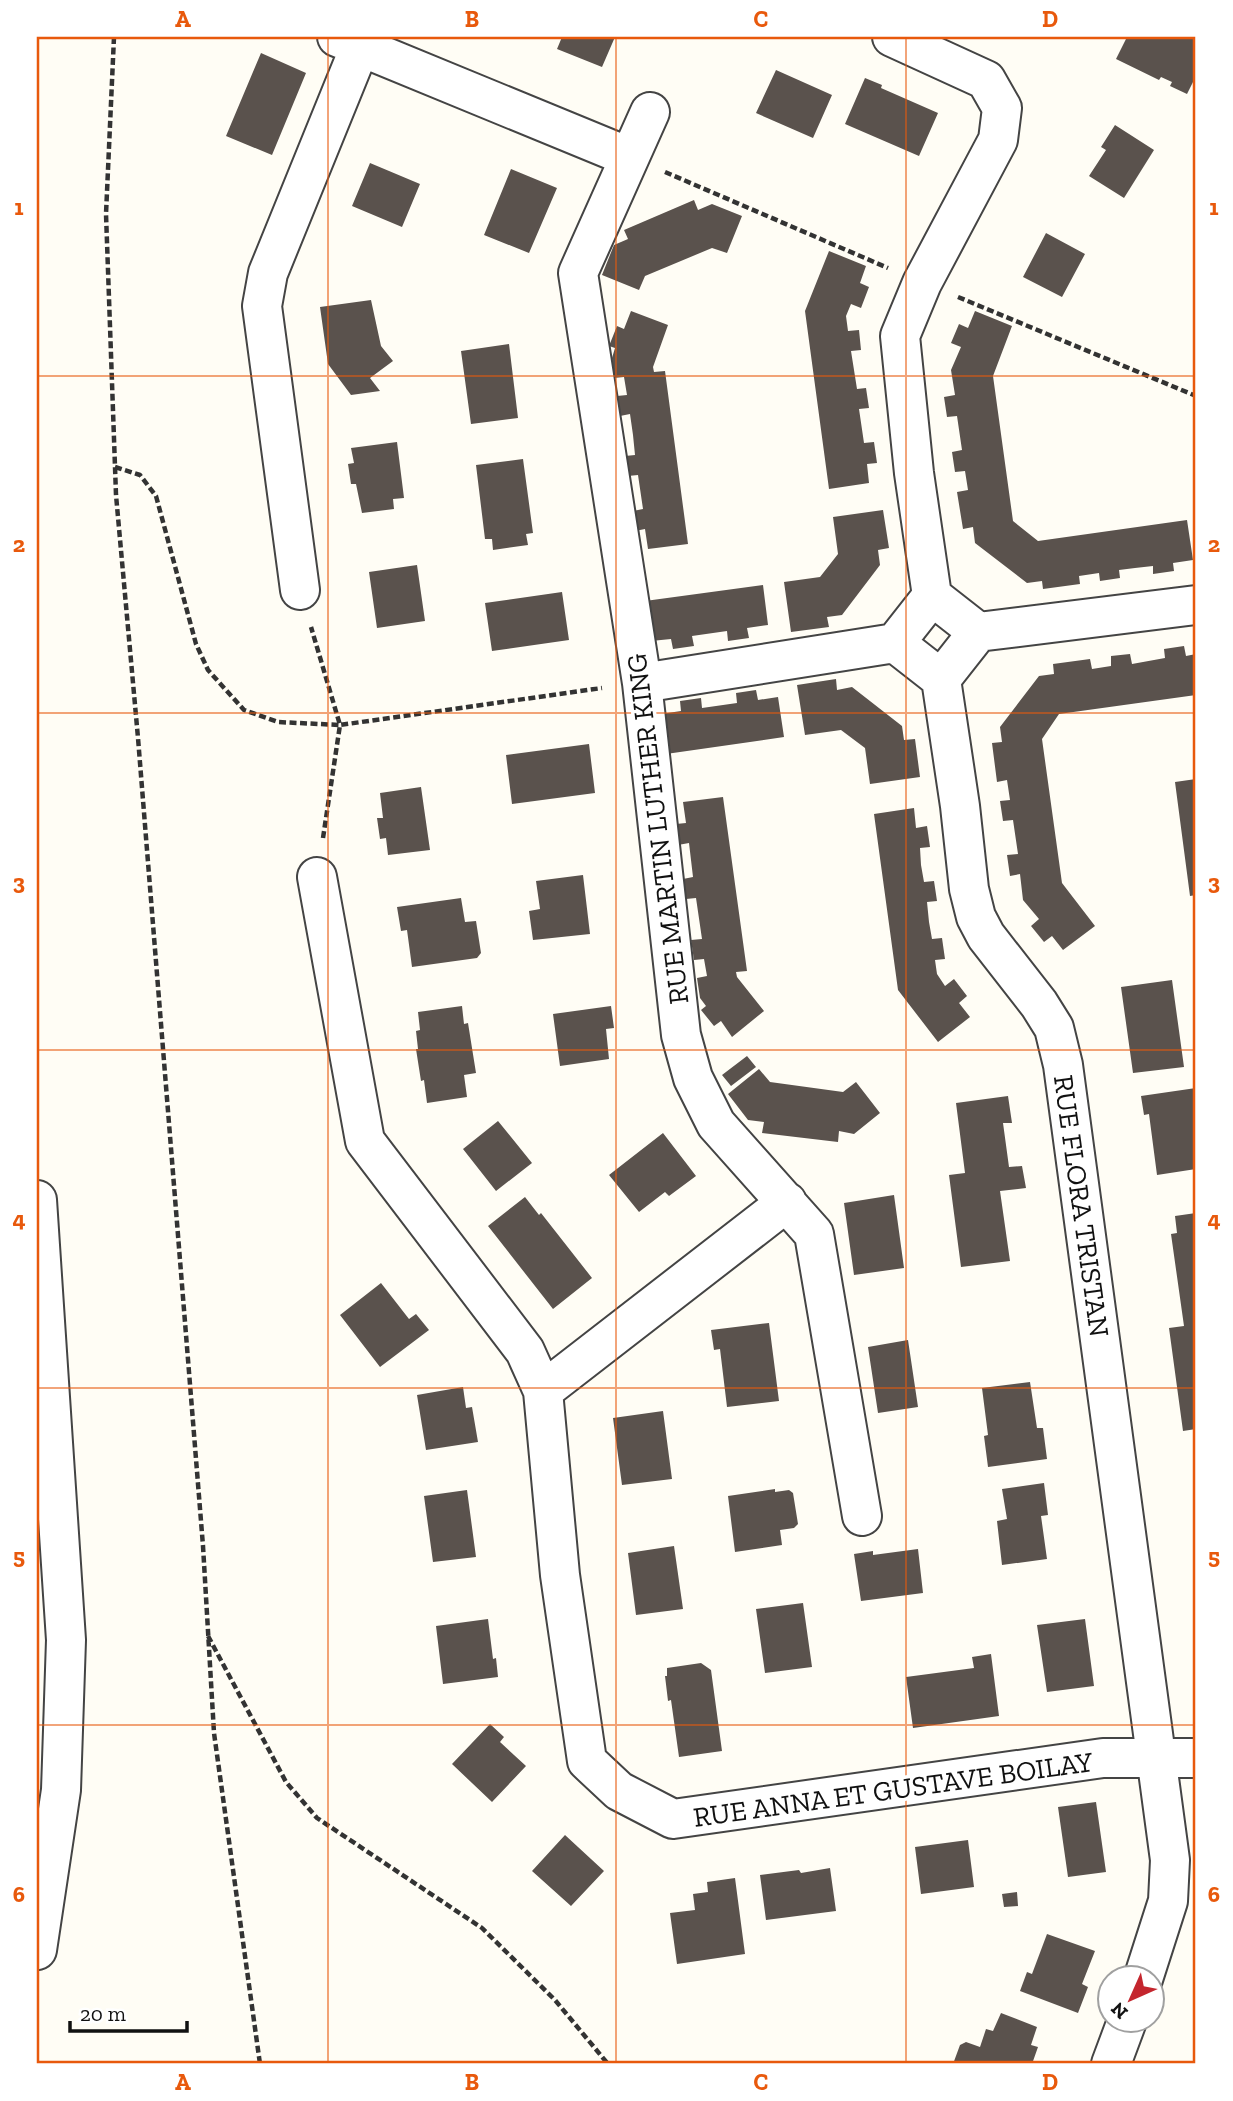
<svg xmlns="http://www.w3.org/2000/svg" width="1233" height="2101" font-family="'Zilla Slab',serif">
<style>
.building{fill:#5a524d}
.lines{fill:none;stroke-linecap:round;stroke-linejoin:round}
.minor-casing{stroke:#444;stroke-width:42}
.path{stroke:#333;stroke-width:4.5;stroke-dasharray:7 3.5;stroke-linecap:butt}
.minor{stroke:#fff;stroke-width:38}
.grid{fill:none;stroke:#e8590c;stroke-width:2;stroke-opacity:0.55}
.labels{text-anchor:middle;stroke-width:7;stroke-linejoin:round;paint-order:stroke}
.street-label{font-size:28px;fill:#111;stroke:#fff}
.neatline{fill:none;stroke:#e8590c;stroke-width:2.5}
.grid-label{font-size:23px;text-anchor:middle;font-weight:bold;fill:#e8590c}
</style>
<rect width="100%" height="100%" fill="#fffdf5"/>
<path class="building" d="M562,37h53l-13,30 -45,-18z
M1127,37h43l5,2 1,-2h20v39l-9,18 -17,-8 2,-4 -11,-5 -2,3 -43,-21z
M261,53l45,20 -34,82 -46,-19z
M776,70l56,25 -19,43 -57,-25z
M865,78l17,7 -1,3 57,25 -19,43 -74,-32z
M1115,125l39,25 -30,48 -35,-22 17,-26 -5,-3z
M370,163l50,21 -18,43 -50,-21z
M511,169l46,19 -28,65 -45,-18z
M694,200l4,10 14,-6 30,12 -15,37 -15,-5 -67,28 -6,14 -37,-15 12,-30 14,-6 -4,-9z
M1046,233l39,21 -23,43 -39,-20z
M829,251l37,15 -6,17 9,4 -8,21 -10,-4 -5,12 2,15 11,-1 2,20 -10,1 6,38 9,-1 3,20 -10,1 5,34 10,-1 3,21 -10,1 2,19 -40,6 -24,-178z
M371,300l10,46 12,15 -23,17 10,13 -29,4 -23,-31 -8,-57z
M631,311l37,14 -15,42 1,5 11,-1 23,173 -40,5 -3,-20 -10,2 -2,-20 10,-2 -5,-34 -10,1 -3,-20 10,-1 -2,-20 -3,-21 -10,2 -3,-20 10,-1 -3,-18 -10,1 -2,-20 3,-10 -6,-2 8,-20 7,3z
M975,311l37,15 -19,50 20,145 25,20 149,-21 6,40 -20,3 1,8 -21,3v-8l-18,2 -16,2 1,8 -20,3 -1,-8 -20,3 1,8 -37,5 -1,-8 -15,2 -52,-40 -2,-16 -10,2 -6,-37 11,-2 -3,-19 -10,1 -3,-20 10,-2 -5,-34 -10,1 -3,-20 11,-2 -4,-25 10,-23 -10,-4 8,-19 9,4z
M509,344l9,74 -47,6 -10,-73z
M397,442l7,56 -11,1 1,10 -32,4 -6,-29h-5l-3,-20 6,-1 -3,-15z
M523,459l10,74 -7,1 2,11 -35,5 -1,-11h-7l-9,-74z
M883,510l6,38 -11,2 2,15 -38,50 -15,2 2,10 -38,5 -7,-50 36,-5 18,-23 -5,-37z
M417,565l8,56 -48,7 -8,-56z
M763,585l5,40 -21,3 2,10 -21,3 -1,-10 -35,5 2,10 -21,3 -2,-10 -20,2 -6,-40z
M562,592l7,48 -77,11 -7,-48z
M1184,646l2,10 10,-2v41l-137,19 -17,25 20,144 33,43 -32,24 -11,-14 -8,6 -13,-16 8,-7 -16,-19 -3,-26 -10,2 -3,-21 11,-1 -5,-34 -10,1 -3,-20 10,-1 -3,-20 -10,2 -5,-39 10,-1 -2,-15 39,-51 15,-2 -1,-10 37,-5 2,10 19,-3v-10l19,-2 2,10 33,-6 -1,-9z
M836,679l1,11 15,-3 50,39 2,14 11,-1 5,38 -50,7 -5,-36 -24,-18 -36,5 -8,-50z
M756,690l2,10 20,-3 6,40 -118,17 -5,-40 20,-3 -1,-10 21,-3 1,10 35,-5 -1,-10z
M589,744l6,49 -83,11 -6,-49z
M1196,779v116l-6,1 -15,-114z
M421,787l9,63 -42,5 -2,-17 -6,1 -3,-21h6l-3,-25z
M723,797l24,174 -11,1 1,5 27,34 -32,26 -11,-16 -7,5 -13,-16 5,-4 -6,-8 -3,-20 10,-2 -3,-17 -10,1 -3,-20 11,-1 -6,-41 -10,1 -3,-20 10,-2 -4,-34 -11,2 -2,-21 10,-1 -3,-21z
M914,808l2,20 11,-2 3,21 -10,1 1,17 3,17 10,-1 3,20 -10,1 2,20 3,17 10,-1 3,21 -10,1 2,14 8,12 9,-7 13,17 -8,7 11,14 -32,25 -40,-52 -24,-176z
M583,875l7,59 -57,6 -4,-29 11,-2 -4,-28z
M461,898l4,24 11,-1 5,32 -4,5 -65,9 -5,-37 -6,1 -4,-24z
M1172,980l12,87 -51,6 -12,-86z
M462,1006l2,18 4,-1 8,50 -12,2 3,22 -40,6 -3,-23 -3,1 -5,-32h2l-2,-18 4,-1 -2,-18z
M611,1006l3,22 -8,1 3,30 -49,7 -7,-52z
M747,1056l9,11 -25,19 -9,-11z
M759,1069l11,13 73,10 13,-10 24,31 -26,21 -15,-3 -1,11 -76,-9 2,-11 -16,-2 -20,-26z
M1196,1088v81l-39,6 -8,-61 -5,1 -3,-19z
M1008,1096l4,27h-9l6,44 13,-1 4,22 -26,3 10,70 -49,6 -12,-92 16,-2 -9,-70z
M498,1121l34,42 -36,28 -33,-42z
M663,1133l33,43 -27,20 -4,-4 -26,20 -30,-37z
M894,1195l10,73 -50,7 -10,-72z
M525,1197l14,18 2,-2 51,65 -39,31 -65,-83z
M1196,1213v216l-13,2 -14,-103 15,-2 -13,-92 6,-1 -2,-17z
M381,1283l28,36 7,-5 13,16 -49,37 -40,-52z
M769,1323l10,78 -52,6 -7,-58 -6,1 -3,-20z
M908,1340l10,67 -40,6 -10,-66z
M1030,1382l7,46h6l4,31 -59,8 -4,-31 4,-1 -6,-47z
M463,1387l3,21 6,-1 6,35 -52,8 -9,-55z
M663,1411l9,68 -50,6 -9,-67z
M1044,1483l4,32 -7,1 6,43 -45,6 -5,-44 10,-2 -5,-30z
M775,1489v3l14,-2 4,3 5,31 -4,4 -14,2 2,15 -47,7 -7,-56z
M467,1490l9,67 -43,5 -9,-66z
M674,1546l9,63 -47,6 -8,-62z
M918,1549l5,44 -62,8 -7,-47 19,-3v4z
M803,1603l9,64 -47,6 -9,-64z
M488,1619l5,40 3,-1 2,19 -55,7 -7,-58z
M1085,1619l9,67 -47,6 -10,-67z
M991,1654l8,62 -86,12 -7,-51 68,-9 -2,-11z
M701,1663l10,7 11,81 -43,6 -8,-57 -3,1 -3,-25h2v-8z
M490,1724l14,13 -4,5 26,24 -34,36 -40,-38z
M1096,1802l10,70 -38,5 -10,-70z
M565,1835l39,36 -33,35 -39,-35z
M968,1840l6,47 -53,7 -6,-47z
M830,1868l6,43 -70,9 -6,-45 39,-5 2,3z
M735,1878l10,76 -68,10 -7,-51 25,-3 -2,-16 15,-2 -1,-10z
M1017,1892l1,14 -14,1 -2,-13z
M1047,1934l48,17 -13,33 6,3 -10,26 -58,-22 7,-19 5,2z
M1001,2013l36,14 -6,18 7,2 -6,17h-79l7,-19 6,-3 14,5 6,-18 7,2z"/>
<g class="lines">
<g class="minor-casing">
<path id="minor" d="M337,37l292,120
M892,37l94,43 16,28 -4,32 -76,143 -22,53 14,137 18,123
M650,112l-72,161 64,410 39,352 12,43 23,46 98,110 48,282
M300,590l-38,-284 6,-33 96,-236
M932,596l46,36 -37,47 -46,-36z
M978,632l218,-27
M941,679l19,127 9,83 7,28 10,19 53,68 15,24 9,37 107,795 -2,41 -25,78
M642,683l253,-40
M317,877l48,264 160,210 18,40
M37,1200l29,440 -5,150 -24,160
M787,1202l-244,189 17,184 27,186 32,30 54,28 430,-61h93
M1111,2064l16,-43"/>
</g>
<path class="path" d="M114,37l-8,177 10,281 22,243 65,808 11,187 46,331
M665,172l223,96
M958,297l238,99
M115,467l25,8 16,21 40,148 12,26 36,40 34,12 62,3 -29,-98
M323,838l17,-113 262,-37
M208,1636l78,146 31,36 165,110 73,72 53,64"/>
<use href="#minor" class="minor"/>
</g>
<path class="grid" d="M328,37v2027M616,37v2027M906,37v2027M37,376h1159M37,713h1159M37,1050h1159M37,1388h1159M37,1725h1159"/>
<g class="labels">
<g class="street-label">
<text transform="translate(657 829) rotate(-97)" y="10">RUE MARTIN LUTHER KING</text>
<text transform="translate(1082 1206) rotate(82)" y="10">RUE FLORA TRISTAN</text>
<text transform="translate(893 1789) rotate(-8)" y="10">RUE ANNA ET GUSTAVE BOILAY</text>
</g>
</g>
<rect width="1233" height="2101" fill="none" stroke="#ffffff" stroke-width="77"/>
<g transform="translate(1131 1999) rotate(225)"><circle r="33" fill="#ffffff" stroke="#a0a0a0" stroke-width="2"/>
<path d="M0-5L12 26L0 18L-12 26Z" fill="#c4262e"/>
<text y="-10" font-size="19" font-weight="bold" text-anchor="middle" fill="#111111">N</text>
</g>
<path d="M70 2021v10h117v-10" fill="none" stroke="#111111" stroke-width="3.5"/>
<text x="80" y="2021" font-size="21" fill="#111111" stroke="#ffffff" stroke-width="5" paint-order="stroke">20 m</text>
<rect x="38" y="38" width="1156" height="2024" class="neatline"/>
<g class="grid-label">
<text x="183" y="27">A</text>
<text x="472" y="27">B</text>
<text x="761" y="27">C</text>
<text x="1050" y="27">D</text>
<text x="19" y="215">1</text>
<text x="1214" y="215">1</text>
<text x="19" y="552">2</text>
<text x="1214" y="552">2</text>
<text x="19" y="890">3</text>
<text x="1214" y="890">3</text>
<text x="19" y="1227">4</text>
<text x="1214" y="1227">4</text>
<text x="19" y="1564">5</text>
<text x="1214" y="1564">5</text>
<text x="19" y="1902">6</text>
<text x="1214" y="1902">6</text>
<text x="183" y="2090">A</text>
<text x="472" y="2090">B</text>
<text x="761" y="2090">C</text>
<text x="1050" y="2090">D</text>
</g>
</svg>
